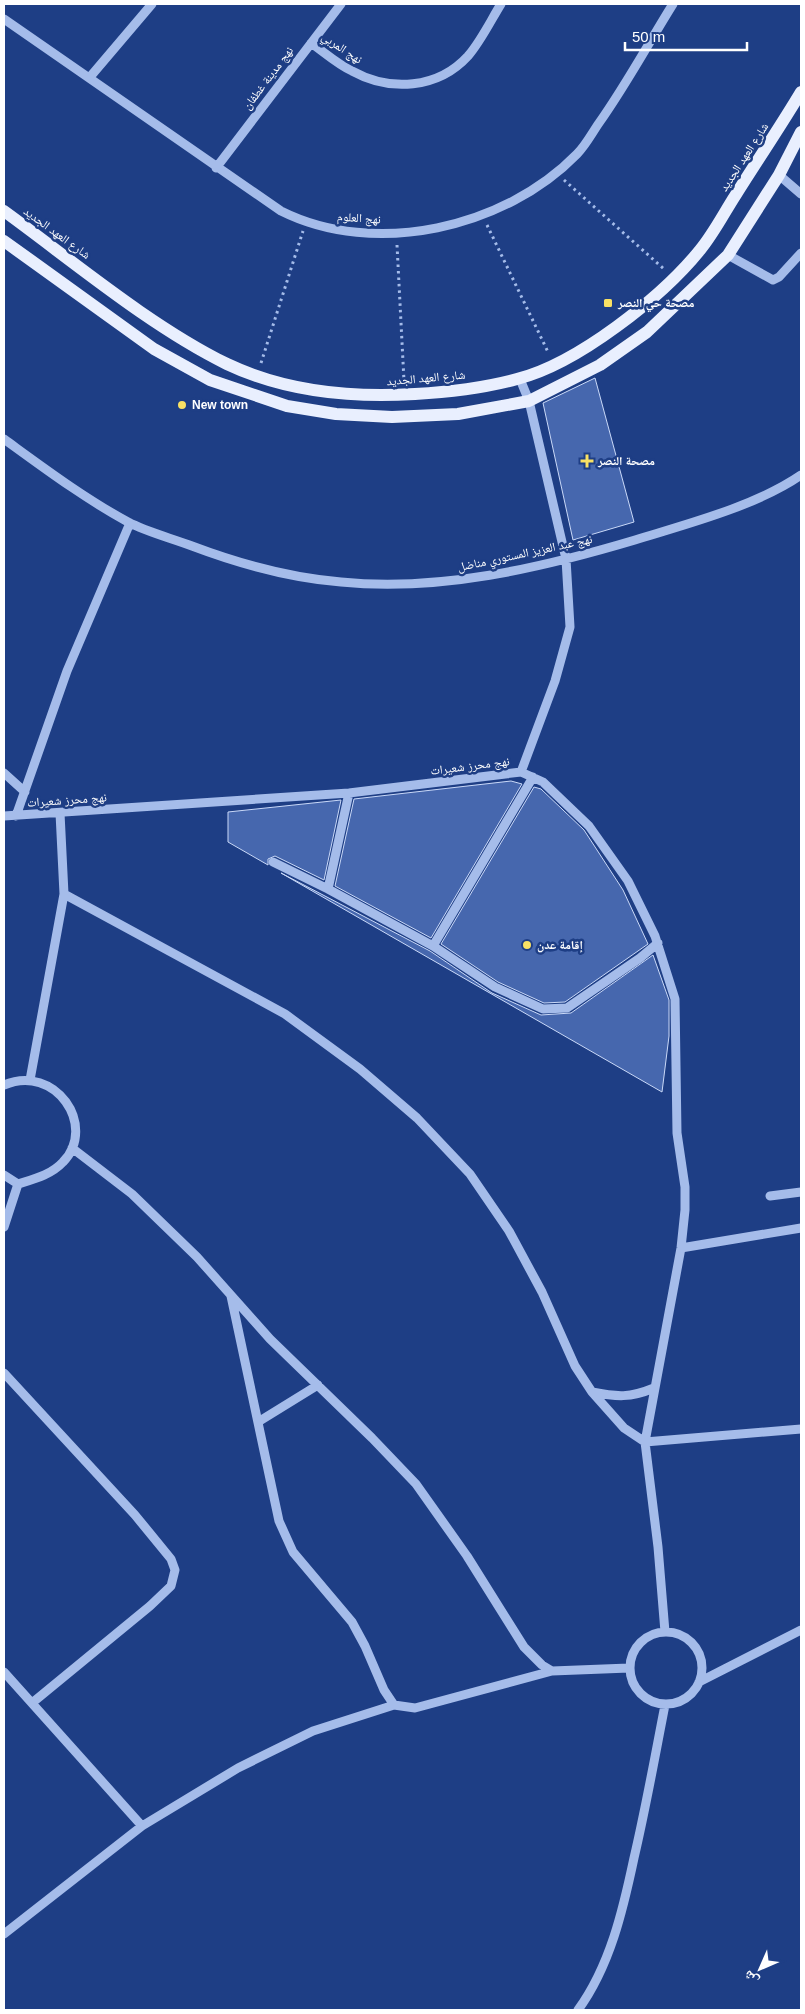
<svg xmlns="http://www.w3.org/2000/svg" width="805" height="2014" font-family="Arial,'Noto Naskh Arabic',sans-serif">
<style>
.building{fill:#4667ae;stroke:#cad9f8}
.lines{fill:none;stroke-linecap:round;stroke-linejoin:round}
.path{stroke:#a5bcea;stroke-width:3;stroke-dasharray:2.5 4;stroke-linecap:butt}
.minor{stroke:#a5bcea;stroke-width:9}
.major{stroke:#e9effe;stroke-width:12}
.poi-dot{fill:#f9e164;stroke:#1e3e85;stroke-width:2}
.labels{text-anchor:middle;stroke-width:5;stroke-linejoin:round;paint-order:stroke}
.street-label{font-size:12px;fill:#fff;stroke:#1e3e85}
.poi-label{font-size:12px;font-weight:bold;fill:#fff;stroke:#1e3e85;text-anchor:start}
</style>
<rect width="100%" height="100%" fill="#1e3e85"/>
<path class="building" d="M595,378l39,144 -61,18 -30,-137z
M511,781l11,3 -91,154 -96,-52 19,-87z
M534,787l7,2 43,41 39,60 25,54 -83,58 -21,1 -46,-21 -57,-38z
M341,800l-17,80 -49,-24 -7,3v6l-40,-23v-30z
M281,873l149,78 62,42 49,22 30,-2 82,-58 16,45v36l-7,56z"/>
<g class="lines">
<path class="path" d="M564,180l100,89
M487,225l61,127
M397,245l7,136
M261,363l42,-132"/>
<path class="minor" d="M4,19l277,192c94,47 224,17 296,-57 9,-9 15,-21 22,-31 27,-38 49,-79 74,-119
M311,43c13,9 26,21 41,28 38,21 86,18 116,-15 13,-15 23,-36 33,-52
M90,77l62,-73
M216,168l125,-164
M779,175l22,19
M728,255l45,25 6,-3 22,-24
M4,439c40,29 80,59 124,83 19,10 43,16 64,24 45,17 100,32 149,36 98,10 200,-14 294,-42 52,-16 121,-34 166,-65
M521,772l22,10 46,44 39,55 27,55 20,63 2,134 8,54v23l-4,38 -36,194 13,105 7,85
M4,773l21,19
M4,816l345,-23 172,-21 34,-91 15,-54 -4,-68 -37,-158 -9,-22
M16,816l51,-145 63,-148
M273,862l55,27 105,57 62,41 48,22 24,-1 73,-50 18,-15
M328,889l21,-96
M64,894l221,120 75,55 57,49 53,56 39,57 33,61 33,74 17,26 32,36 21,14 156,-13
M433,946l100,-169
M30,1080l34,-186 -4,-81
M4,1085c51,-22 94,41 59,77 -12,13 -29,17 -45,22l-14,-9
M72,1148l60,46 65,63 73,82 102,99 44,46 51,72 57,91 18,18 10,6
M770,1196l31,-4
M4,1227l14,-43
M681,1248l120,-20
M231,1296l48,225 14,31 59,70 13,24 19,44 10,15 21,3 137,-37 77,-3
M4,1373l131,142 36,44 4,11 -4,16 -21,20 -118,97
M592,1392c25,5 38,6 62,-4
M258,1422l60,-37
M630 1668a36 36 0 1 1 72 0a36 36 0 1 1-72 0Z
M4,1672l138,154
M699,1682l102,-52
M4,1934l138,-108 96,-58 75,-37 81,-26
M578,2010c32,-44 45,-100 56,-152 12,-51 21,-102 31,-153"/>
<path class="major" d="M4,211c70,51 146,115 223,153 59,28 124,34 188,30 35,-2 69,-6 102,-15 60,-15 145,-82 183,-129 14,-17 24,-37 35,-54 22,-35 45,-69 66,-104
M4,241l150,108 56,31 77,26 49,8 56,3 66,-3 71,-13 71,-36 47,-33 81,-77 51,-80 22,-43"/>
</g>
<g class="poi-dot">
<rect x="603" y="298" width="10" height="10" rx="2.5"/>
<circle cx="182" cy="405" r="5"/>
<path d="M584.5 453.5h5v5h5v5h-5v5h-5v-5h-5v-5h5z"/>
<circle cx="527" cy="945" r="5"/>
</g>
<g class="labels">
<g class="street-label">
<text transform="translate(342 48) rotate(34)" y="4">نهج المربي</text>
<text transform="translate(268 78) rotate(-53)" y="4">نهج مدينة غطفان</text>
<text transform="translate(744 157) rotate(-57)" y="4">شارع العهد الجديد</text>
<text transform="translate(359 218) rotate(4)" y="4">نهج العلوم</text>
<text transform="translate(57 233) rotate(36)" y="4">شارع العهد الجديد</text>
<text transform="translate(426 378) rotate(-5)" y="4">شارع العهد الجديد</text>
<text transform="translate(525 553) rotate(-12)" y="4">نهج عبد العزيز المستوري مناضل</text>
<text transform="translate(470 766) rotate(-7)" y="4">نهج محرز شعيرات</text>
<text transform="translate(67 800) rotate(-4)" y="4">نهج محرز شعيرات</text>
</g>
<g class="poi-label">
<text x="618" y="307">مصحة حي النصر</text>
<text x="192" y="409">New town</text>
<text x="598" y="465">مصحة النصر</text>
<text x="537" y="949">إقامة عدن</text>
</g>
</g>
<rect width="805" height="2014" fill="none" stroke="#ffffff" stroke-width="10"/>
<g transform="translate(760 1969) rotate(225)" stroke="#1e3e85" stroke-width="4" paint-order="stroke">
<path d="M0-4L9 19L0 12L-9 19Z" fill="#ffffff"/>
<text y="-8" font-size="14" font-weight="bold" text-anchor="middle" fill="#ffffff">ش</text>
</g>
<path d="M625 42v8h122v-8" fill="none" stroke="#ffffff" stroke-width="2.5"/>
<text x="632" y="42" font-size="15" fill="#ffffff" stroke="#1e3e85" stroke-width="4" paint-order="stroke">50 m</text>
</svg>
